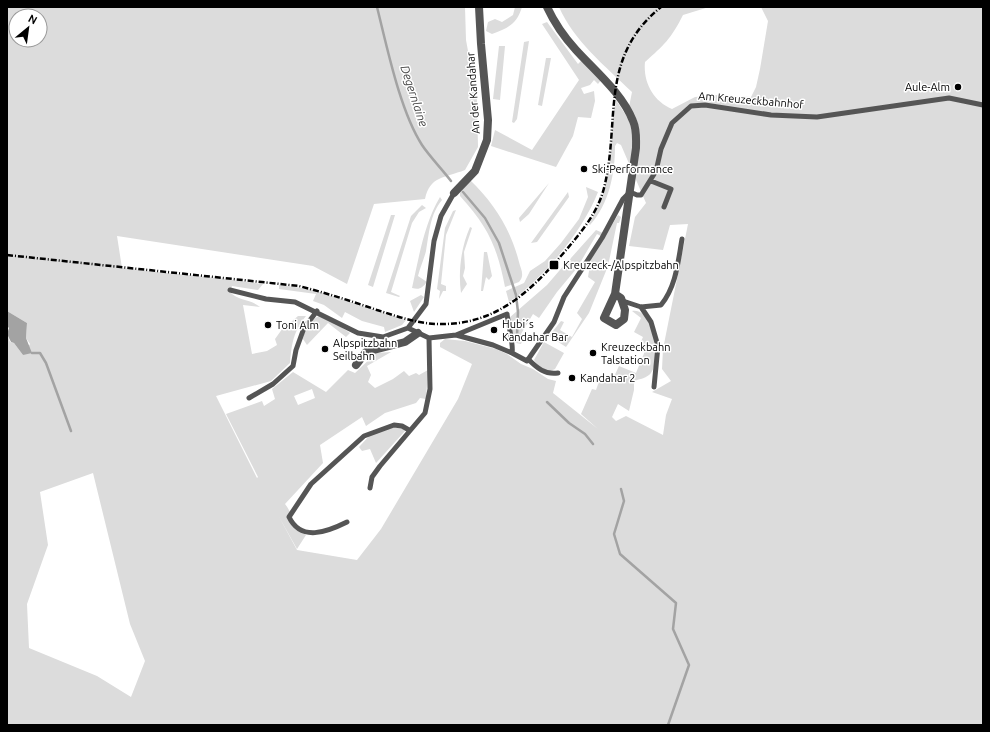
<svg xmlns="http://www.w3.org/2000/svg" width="990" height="732" font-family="Ubuntu,sans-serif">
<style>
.green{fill:#dcdcdc;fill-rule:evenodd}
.water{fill:#a3a3a3}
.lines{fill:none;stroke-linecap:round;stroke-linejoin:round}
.stream{stroke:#a3a3a3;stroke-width:2.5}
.lane{stroke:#555;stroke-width:5}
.street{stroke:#555;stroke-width:8}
.rail{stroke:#000;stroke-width:2.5;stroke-dasharray:6 2 1 2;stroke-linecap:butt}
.poi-dot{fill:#000;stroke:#fff;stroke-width:1.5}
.labels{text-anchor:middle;stroke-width:3;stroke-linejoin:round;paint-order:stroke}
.poi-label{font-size:11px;fill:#000;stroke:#fff;text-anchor:start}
.street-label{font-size:11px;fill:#000;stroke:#fff}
.water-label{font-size:12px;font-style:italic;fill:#444;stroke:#fff}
</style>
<rect width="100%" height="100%" fill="#fff"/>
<path class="green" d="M7,7h458l1,33 11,60 1,47 -13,23c-21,8 -35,6 -40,29l-51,5 -27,80 -34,-18 -196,-30 5,32c47,6 94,9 141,16l-5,6 -26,-4 -2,6c8,9 21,7 30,15l-17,-2 9,49 15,-3 10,-6 -2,-6 10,-14 6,-3 7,-6h8c-13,17 -14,26 -16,47l-19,18 -55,15 41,82 1,-1 -32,-63 36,-13 2,5 11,-7 -3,-10 21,-17 33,20 22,-22 7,3 21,-20 15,-1 -24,14 4,9 -3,7 7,6 18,-9 11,-8 5,5 7,-3 3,2 9,-5 -2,29 -6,-1 -4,5 -31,10 -19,13 -4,-9 -42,28 3,18 -38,41c10,13 6,21 21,31l-9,14 -19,-34 19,35 60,10 24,-31 77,-130 14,-35 -32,-17v-4l5,-4 20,2 31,8 11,5 14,10 12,5 15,10 8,2 -3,12 45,36 -17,-15 11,-25 4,1 5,-14 11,5 7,-15 17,7 9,-22 -7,-3 5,-11 -9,-5 7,-14 -9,-7c22,-4 29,50 19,62 -4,5 -11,6 -17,8v9l-5,21 -11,-7 -6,13 4,4 10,-5 37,19 3,-20 6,-16 -20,-7 19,-11 -9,-12 1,-20 25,-125 -18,1 -7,25 -34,-4 6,-29 11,-14 -25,-58 -4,-2 -2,3c0,28 -6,58 -25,79l-1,-1c24,-41 21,-71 25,-117h1l1,-7 11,17 5,-25c-27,-26 -58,-51 -73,-85h150l-26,8c-12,24 -19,30 -38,47 -2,20 8,39 27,47l23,-12 22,-2 34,2 5,-10 4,-18 8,-48 -7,-14h222v718h-976v-391l3,8 4,1 9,12 7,-11 -4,-6 1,-15 -20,-12zM16,16h24v24h-24zM312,389l3,9 -17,7 -4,-9zM93,473l37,151 15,37 -14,36 -34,-21 -68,-28 -2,-44 21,-59 -8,-53z
M515,7h7c-5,17 -14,21 -30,27l-6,-3 2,-9 7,-3 7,3 11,-7z
M547,22l31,42 4,-4 19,20 -3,4 -4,-4 -4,5 -9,3 3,6 10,-3 1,10 -4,17 -13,-1 -5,19 -17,31 -65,-21 4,-16 37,20 47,-70 -37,-56z
M529,41l-12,78 -3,4 -2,-1 12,-80z
M499,46h6l-5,54 -7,-1z
M546,58h5l-9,48 -4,-1z
M470,180c24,23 41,50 49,82 2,8 6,13 0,20l-14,5c-8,-41 -17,-60 -45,-91v-3z
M549,183l-20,31 -9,8 -1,-4z
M586,187l12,5c-15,39 -55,87 -89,110l-3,-11 18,-8 6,-12 15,-10 16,-18 18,-24 9,-22z
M568,192l1,5 -32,45 -6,1z
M440,197l2,3c-12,14 -13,34 -16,51 -2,8 -6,17 -8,25l9,6c-5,6 -7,8 -15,6 7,-31 12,-64 28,-91z
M422,205l4,3 -7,4 -7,11 -21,69 9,4 -1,1 -13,-4 25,-77z
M456,210l-10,25 -5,49 5,2v5h-3l-4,8 1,-8 -3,-2 8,-61 8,-17z
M391,215h4l-22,72 -5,-2z
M618,215l3,2 -2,6h-2l-9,43 -19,47 -23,34 -17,-11 12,-15 3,1 -4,8 12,7 10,-18 -5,-6 18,-31 -7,-5 3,-18z
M470,227l2,1 -8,24 1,16 -2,8 4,8 -6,9c-3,-21 0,-46 9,-66z
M596,230l7,3 -2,3 -4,-2 -20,34 -20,24 -18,26 -6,-4 -12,20 2,4 -2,6 -5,-1 -5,-7 -2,-18 38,-33 18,-21 2,1 4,-7z
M484,252h3l5,24 -3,4 -3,-3 -3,14h-2z
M279,285l31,4 96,31 -4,5 -17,7 -1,-5 -22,-6 -17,-9 -3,6 -18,-13 -11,-4 3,-7 -37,-5z
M421,295l3,2 -10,15 -4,-11z
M319,316l19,9 12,8 -4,4 -18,-14 -21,22 -4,-6c1,-8 7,-19 16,-23z
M544,342l20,11 -9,16c-9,4 -15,-1 -21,-9z
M389,427l13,1 3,3 -29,32 -6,-14 -8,2 -3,-4 12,-13z"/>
<path class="water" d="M7,311l20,12 -1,15 6,15 -9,2 -9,-12 -3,-1 -4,-8 2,-6 -2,-2z"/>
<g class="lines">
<path class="stream" d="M377,7c10,40 23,104 45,138 8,12 20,24 29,36
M463,192l22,26 14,25 17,52 2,17 -1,24
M32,353h8l6,10 25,68
M547,402l22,21 16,11 8,10
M621,489l3,12 -10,33 6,20 56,49 -3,26 16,36 -21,60"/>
<path class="lane" d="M651,181l20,8 -7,18
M230,290l36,9 29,3 63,31 25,4 25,-9 18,-24 8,-63 7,-25 13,-23
M623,301l18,6 20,-2c15,-18 17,-43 21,-66
M641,307l10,15 7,24 -4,41
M408,328l21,10 27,-3 37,10 19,8 15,8 27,-39 10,-25 38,-59 21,-39 7,-7 7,3h4l15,-24 5,-22 11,-26 19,-17 14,-1 66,10 46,2 132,-19 34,7
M456,335l51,-21c1,9 7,32 5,39
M528,359c9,9 17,16 30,14
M249,398l24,-14 20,-18 3,-16 8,-22 13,-17
M370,488l2,-11 8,-11 45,-53 5,-24 -1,-51
M347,522c-20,10 -46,20 -58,-5l22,-33 53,-48 30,-11 8,1 7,4"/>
<path class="street" d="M547,7c7,15 18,31 29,43 20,22 46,43 57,71 4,9 3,18 3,27l-21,146 -11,24 12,7 8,-6 1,-9 -4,-12 -6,-4
M454,193l21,-22 12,-31 1,-20 -7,-76 -2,-37
M356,365l10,-13 39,-10 13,-9"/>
<path class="rail" d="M7,255l292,31c27,7 52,15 78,24 19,6 39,13 59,14 60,2 94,-32 131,-75 15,-18 31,-37 37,-61 17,-67 -6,-130 57,-181"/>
</g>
<g class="poi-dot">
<circle cx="958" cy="87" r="4"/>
<circle cx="584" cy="169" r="4"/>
<rect x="549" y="260" width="10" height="10" rx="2"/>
<circle cx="268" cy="325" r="4"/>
<circle cx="494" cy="330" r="4"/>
<circle cx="325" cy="349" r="4"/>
<circle cx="593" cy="353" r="4"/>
<circle cx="572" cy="378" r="4"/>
</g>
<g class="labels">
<g class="poi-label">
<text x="950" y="91" text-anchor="end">Aule-Alm</text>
<text x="592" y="173">Ski-Performance</text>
<text x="563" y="269">Kreuzeck-/Alpspitzbahn</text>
<text x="502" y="328">Hubi´s<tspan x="502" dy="13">Kandahar Bar</tspan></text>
<text x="276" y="329">Toni Alm</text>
<text x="333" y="347">Alpspitzbahn<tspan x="333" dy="13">Seilbahn</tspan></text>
<text x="601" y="351">Kreuzeckbahn<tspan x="601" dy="13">Talstation</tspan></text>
<text x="580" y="382">Kandahar 2</text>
</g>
<g class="street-label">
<text transform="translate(473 93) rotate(-94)" y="4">An der Kandahar</text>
<text transform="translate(751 100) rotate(5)" y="4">Am Kreuzeckbahnhof</text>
</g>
<g class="water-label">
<text transform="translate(414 96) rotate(72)" y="4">Degernlaine</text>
</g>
</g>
<rect width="990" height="732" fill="none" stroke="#000000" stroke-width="16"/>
<g transform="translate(28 28) rotate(29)"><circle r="19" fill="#ffffff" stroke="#999999"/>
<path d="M0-3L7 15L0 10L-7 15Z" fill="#000000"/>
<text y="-6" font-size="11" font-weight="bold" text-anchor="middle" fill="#000000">N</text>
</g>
</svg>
